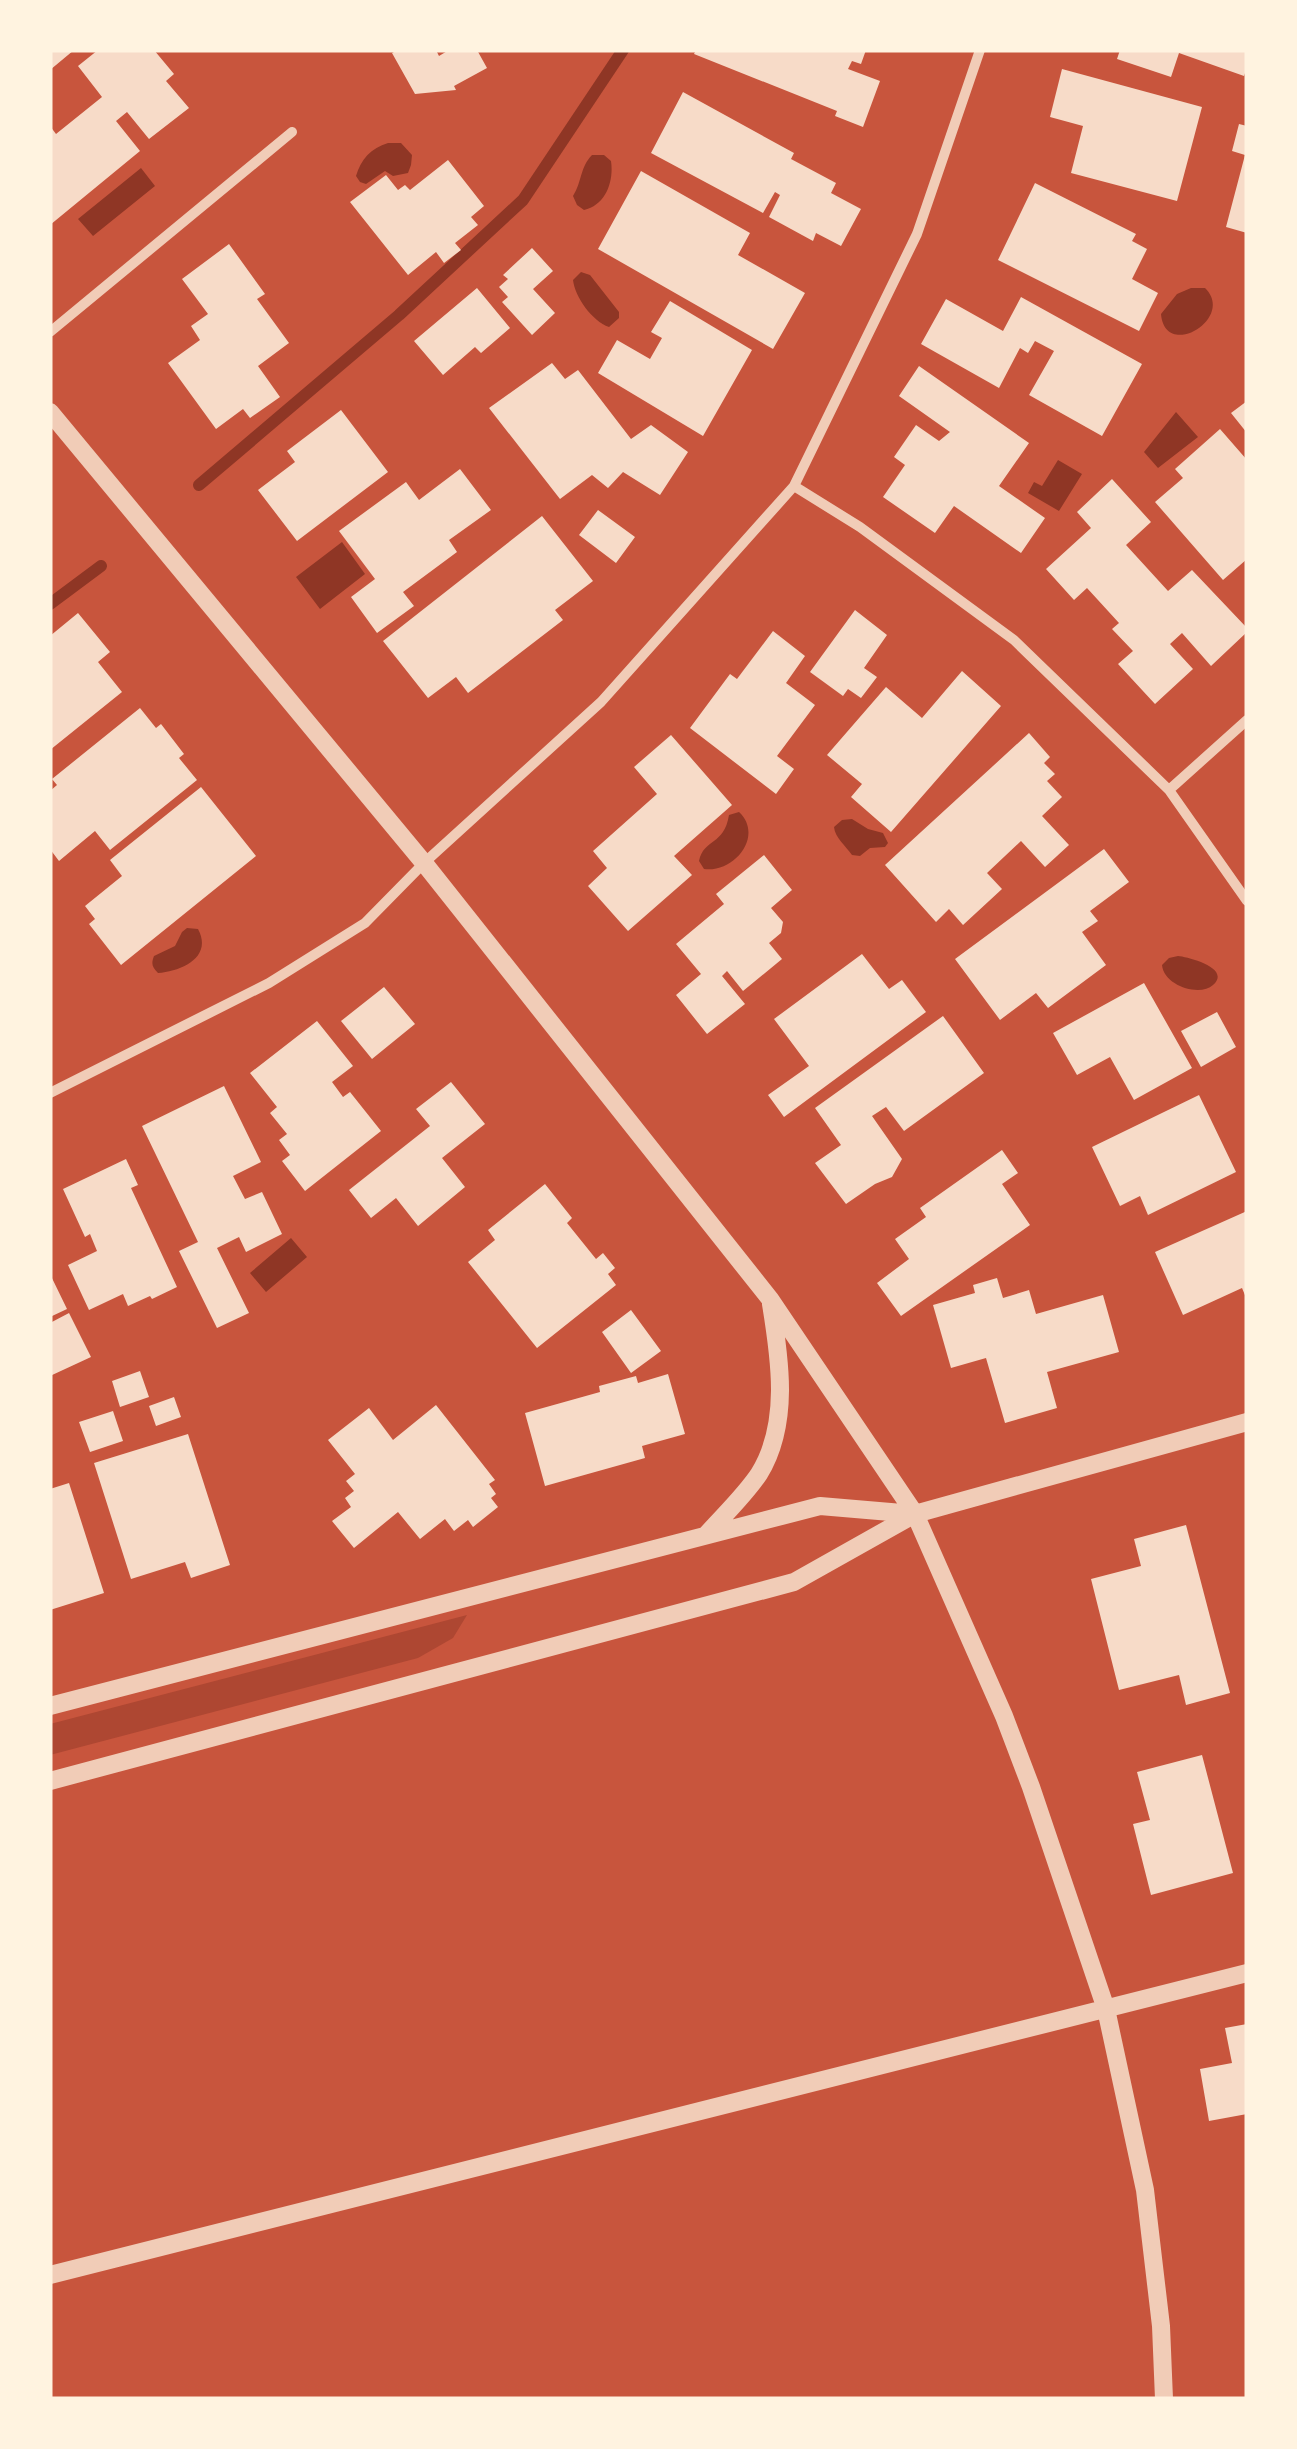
<svg xmlns="http://www.w3.org/2000/svg" width="1297" height="2449" font-family="'Fira Sans',sans-serif">
<style>
.green{fill:#ae4732}
.water{fill:#8f3625}
.lines{fill:none;stroke-linecap:round;stroke-linejoin:round}
.stream{stroke:#8f3625;stroke-width:12}
.building{fill:#f7dbc8}
.minor{stroke:#f1ccb7;stroke-width:10}
.tertiary{stroke:#f1ccb7;stroke-width:18}
</style>
<rect width="100%" height="100%" fill="#c8553d"/>
<path class="green" d="M467,1615l-14,23 -35,20 -368,97v-31z"/>
<path class="water" d="M388,143h13l11,12 -1,10 -3,8 -15,3 -8,-5 -19,13 -6,-2 -4,-6c5,-17 15,-28 32,-33z
M592,155h12l7,6c3,20 -5,44 -27,49l-7,-5 -4,-9c9,-14 7,-29 19,-41z
M141,168l14,18 -62,50 -15,-17z
M581,272l9,3 29,37v6l-10,9c-17,-6 -34,-30 -36,-47z
M1191,288h14c31,30 -40,73 -44,26l16,-20z
M1176,412l22,25 -40,31 -14,-16z
M1058,460l24,14 -23,37 -31,-18 6,-11 8,4z
M342,542l23,32 -45,35 -24,-32z
M739,812c25,23 -4,61 -35,57l-5,-8c5,-23 25,-15 30,-46z
M852,819l16,10 15,4 5,10 -3,4 -15,1 -10,8 -8,-1c-6,-9 -17,-17 -18,-28l8,-7z
M187,928l11,1c15,28 -16,42 -40,44 -6,-6 -7,-9 -4,-17l21,-10 7,-14z
M1178,956c10,1 54,12 35,29 -13,12 -49,1 -51,-20l7,-7z
M291,1238l16,19 -41,35 -16,-19z"/>
<g class="lines">
<path class="stream" d="M199,485l200,-170 124,-115 100,-150
M50,604l51,-38"/>
</g>
<path class="building" d="M50,50h24l-24,20z
M98,50h56l20,24 -8,7 23,27 -40,31 -22,-27 -11,9 24,30 -90,74v-99l6,8 46,-37 -24,-31z
M398,50h38l3,6 10,-6h28l10,18 -33,18 2,4 -41,4 -23,-41z
M696,50h170l-5,14 -9,-3 -4,8 32,12 -17,46 -28,-11 2,-5 -143,-57z
M1120,50h127v17l-3,9 -65,-23 -8,24 -54,-18z
M1062,69l140,38 -25,94 -106,-28 12,-47 -33,-9z
M683,92l111,61 -3,6 45,24 -5,10 30,16 -20,37 -25,-13 -3,8 -44,-24 11,-22 -5,-3 -12,21 -112,-60z
M1239,124l8,2v107l-21,-6 19,-72 -13,-4z
M448,160l36,46 -13,11 7,8 -23,18 6,7 -17,13 -8,-11 -28,23 -58,-73 36,-27 12,15 7,-5 5,5z
M641,171l109,62 -12,22 67,38 -32,56 -175,-100z
M1035,183l101,51 -4,7 15,8 -15,30 26,14 -19,38 -141,-71z
M229,244l36,50 -8,5 32,44 -31,23 22,31 -30,21 -7,-9 -27,20 -48,-66 32,-23 -9,-14 17,-12 -26,-35z
M532,248l21,23 -20,18 22,24 -23,22 -30,-33 6,-5 -9,-10 9,-8 -5,-4z
M477,288l33,40 -29,25 -6,-6 -32,28 -29,-34z
M1021,297l121,67 -40,72 -73,-41 25,-44 -19,-10 -7,12 -8,-5 -21,40 -78,-44 25,-45 57,32z
M670,301l82,49 -49,86 -105,-63 19,-33 33,19 12,-21 -11,-6z
M552,363l13,16 13,-9 53,69 20,-14 37,27 -28,43 -37,-23 -15,16 -16,-13 -32,24 -71,-91z
M919,366l110,77 -30,43 46,32 -24,35 -67,-47 -19,27 -52,-36 22,-32 -11,-8 22,-32 23,16 11,-9 -51,-36z
M1247,401v32l-16,-20z
M341,410l47,62 -91,69 -39,-51 37,-28 -8,-11z
M1220,429l27,31v99l-24,21 -68,-78 28,-24 -8,-9z
M460,469l31,41 -42,30 8,12 -54,40 11,14 -37,27 -26,-36 24,-18 -36,-48 67,-49 13,18z
M1112,479l39,43 -25,23 42,46 24,-21 55,58v4l-36,34 -29,-33 -12,11 23,25 -38,35 -37,-40 15,-13 -21,-22 7,-6 -32,-35 -13,12 -28,-31 45,-41 -14,-16z
M598,510l37,27 -19,26 -37,-28z
M542,516l51,65 -38,29 8,10 -95,73 -12,-16 -28,21 -45,-57z
M855,610l32,25 -23,33 13,9 -16,21 -13,-9 -5,7 -33,-24z
M78,613l32,39 -12,10 24,30 -72,58v-114z
M773,631l32,25 -19,27 29,22 -38,51 17,13 -18,25 -86,-66 40,-54 7,5z
M962,671l39,35 -110,126 -40,-35 11,-13 -35,-29 59,-68 36,31z
M140,708l16,20 5,-4 23,30 -5,4 18,22 -87,70 -15,-19 -36,30 -9,-12v-58l7,-6 -5,-6z
M1029,733l21,24 -6,6 11,11 -8,7 15,16 -20,19 27,29 -24,22 -24,-26 -34,32 15,16 -39,36 -14,-16 -13,13 -51,-57z
M671,735l61,70 -58,51 18,19 -64,56 -40,-45 19,-18 -14,-17 64,-57 -23,-27z
M201,787l55,69 -135,109 -32,-41 6,-5 -10,-13 37,-30 -12,-16z
M1104,849l25,33 -39,29 8,10 -16,11 24,33 -58,43 -12,-15 -36,27 -45,-61z
M764,855l28,35 -21,18 12,14 -2,11 -12,10 13,16 -39,32 -16,-20 -5,5 23,28 -38,30 -31,-39 25,-21 -25,-30 48,-40 -8,-10z
M862,954l27,35 13,-9 24,32 -142,105 -16,-22 41,-29 -35,-47z
M1144,983l48,85 -58,32 -24,-43 -33,18 -24,-42z
M384,987l31,37 -43,35 -31,-38z
M1217,1012l19,35 -35,20 -20,-36z
M943,1016l41,57 -80,58 -18,-24 -14,9 30,43 -10,18 -17,7 -29,20 -31,-41 26,-18 -26,-37z
M317,1021l36,45 -21,16 11,15 7,-5 31,39 -76,60 -23,-30 8,-6 -11,-15 8,-6 -17,-21 7,-6 -27,-34z
M451,1082l34,42 -43,34 23,29 -47,39 -22,-28 -25,20 -22,-28 81,-64 -14,-17z
M224,1086l37,76 -28,14 12,23 17,-7 20,42 -36,18 -7,-15 -22,11 32,65 -32,15 -38,-77 19,-9 -56,-116z
M1199,1095l37,77 -88,43 -8,-19 -20,10 -28,-59z
M1002,1150l16,23 -16,11 28,41 -129,91 -24,-33 32,-24 -14,-20 31,-22 -6,-9z
M126,1159l12,26 -7,3 46,99 -25,12 -2,-3 -22,10 -5,-12 -34,16 -21,-45 29,-14 -7,-17 -5,3 -22,-48z
M545,1184l27,34 -5,5 29,36 7,-6 12,15 -7,6 8,11 -79,63 -69,-86 27,-22 -7,-10z
M1247,1211v89l-5,-12 -59,27 -28,-63z
M50,1274l17,35 -17,8z
M997,1278l6,20 26,-8 7,24 67,-19 16,57 -72,20 10,36 -52,15 -19,-65 -35,10 -18,-63 42,-12 -2,-8z
M631,1310l30,41 -30,22 -29,-41z
M69,1313l22,44 -41,19v-53z
M140,1371l9,26 -29,10 -8,-26z
M668,1374l17,60 -43,12 3,12 -100,28 -20,-73 75,-21 -1,-6 37,-10 2,7z
M174,1397l7,20 -25,9 -7,-20z
M436,1405l59,75 -6,4 7,10 -5,4 7,9 -25,20 -5,-7 -14,11 -9,-12 -25,20 -22,-27 -44,36 -22,-27 19,-14 -6,-9 9,-7 -8,-10 9,-7 -27,-34 41,-32 24,32z
M113,1411l10,30 -33,11 -11,-30z
M188,1434l42,131 -39,13 -6,-16 -54,17 -37,-116z
M69,1483l35,110 -54,17v-121z
M1186,1525l44,168 -44,12 -7,-30 -60,15 -28,-111 50,-13 -7,-27z
M1202,1755l31,118 -82,22 -18,-71 17,-4 -13,-48z
M1247,2024v90l-38,7 -9,-52 32,-6 -7,-35z"/>
<g class="lines">
<path class="minor" d="M50,332l242,-200
M794,486l66,41 154,113 155,150 78,111
M1169,790l78,-70
M50,1093l219,-110 96,-60 59,-60 177,-161 193,-216 123,-252 63,-184"/>
<path class="tertiary" d="M50,412l374,451 346,436 145,215 89,202 27,71 75,222 39,181 16,136 3,73
M707,1534c17,-19 38,-39 52,-60 31,-50 21,-115 12,-170
M50,1706l770,-200 94,8
M50,1781l744,-199 121,-68 332,-92
M50,2275l1197,-302"/>
</g>
<rect width="1297" height="2449" fill="none" stroke="#fff3e0" stroke-width="105"/>
</svg>
